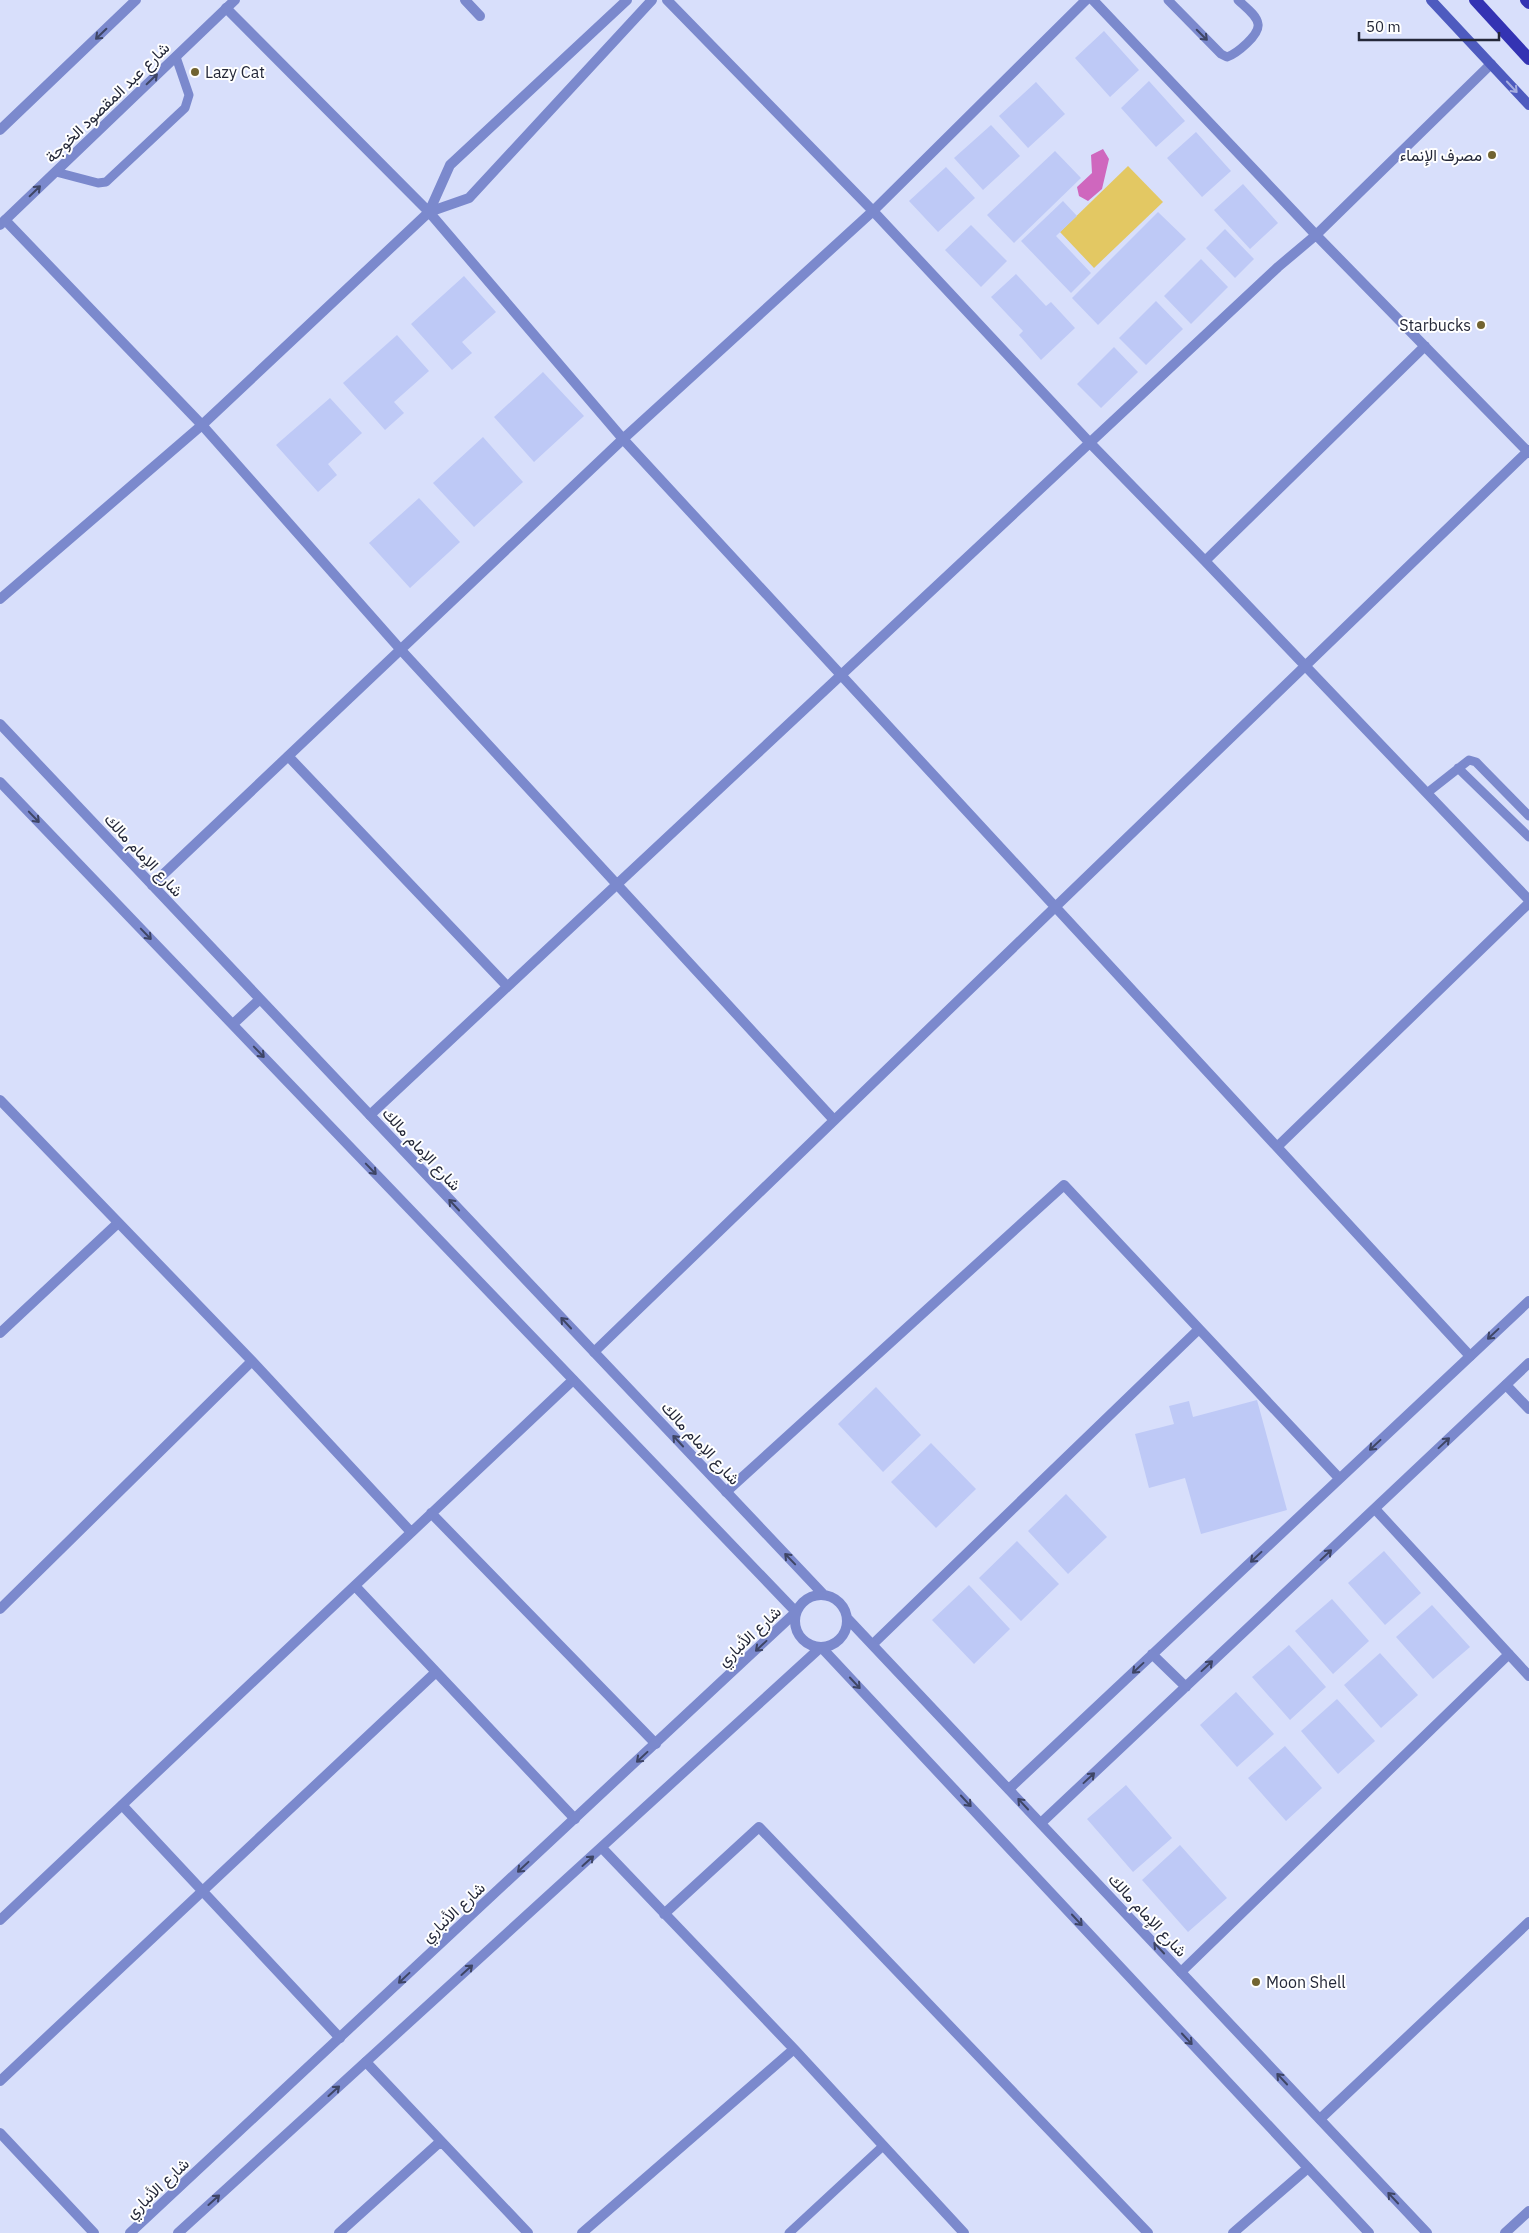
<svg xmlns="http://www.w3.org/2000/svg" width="1529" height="2233" font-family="'IBM Plex Sans',Vazirmatn,sans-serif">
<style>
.green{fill:#e3c863}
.water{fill:#cf67be}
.building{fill:#bec9f6}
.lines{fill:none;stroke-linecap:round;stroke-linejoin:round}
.service{stroke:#7b89cd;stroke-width:9}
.minor{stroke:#7b89cd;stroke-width:10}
.tertiary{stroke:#7b89cd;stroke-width:10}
.secondary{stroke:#4e5bbf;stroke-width:10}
.primary{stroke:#3433b3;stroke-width:12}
.oneway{stroke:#3e4565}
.oneway2{stroke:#a6addf}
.poi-dot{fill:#726431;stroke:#fff;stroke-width:2}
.labels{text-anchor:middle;stroke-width:4;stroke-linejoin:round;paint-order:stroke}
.poi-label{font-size:16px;fill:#242839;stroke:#fff;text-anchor:start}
.street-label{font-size:16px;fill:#242839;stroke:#fff}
</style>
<rect width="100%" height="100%" fill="#d8dffb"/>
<path class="green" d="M1128,166l35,36 -69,66 -34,-36z"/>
<path class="water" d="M1103,149l6,10 -7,30 -14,12 -9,-5 -2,-9 15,-14 -1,-18z"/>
<path class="building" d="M1104,31l35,39 -29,27 -35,-39z
M1149,81l36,40 -29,26 -35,-39z
M1036,82l29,32 -37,34 -29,-32z
M991,125l29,31 -37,34 -29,-32z
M1196,132l35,39 -29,26 -35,-39z
M1055,151l26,27 -67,65 -27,-28z
M946,167l29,31 -37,34 -29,-31z
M1243,184l35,39 -28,26 -36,-39z
M1063,201l14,15 -21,20 35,37 -20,20 -50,-52z
M1158,212l28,27 -88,86 -26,-27z
M971,225l36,36 -26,26 -36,-37z
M1225,229l29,30 -19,19 -29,-30z
M1201,259l27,28 -37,37 -27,-28z
M1016,274l30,32 5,-4 24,26 -34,32 -22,-25 4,-4 -32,-34z
M464,276l32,36 -34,30 10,11 -20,17 -41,-46z
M1156,301l27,28 -37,36 -27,-27z
M397,335l32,36 -35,31 10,11 -19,17 -42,-47z
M1114,347l24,25 -37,36 -24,-24z
M543,372l41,44 -50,46 -40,-45z
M330,398l32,35 -34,31 9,11 -19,17 -42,-47z
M483,437l40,45 -49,45 -41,-44z
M419,498l41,44 -50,46 -41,-45z
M876,1387l45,48 -38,37 -45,-48z
M1257,1400l30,110 -86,24 -16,-56 -36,10 -14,-54 39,-10 -5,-18 20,-5 4,16z
M931,1443l45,46 -40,39 -45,-46z
M1066,1494l41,43 -39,37 -40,-43z
M1017,1541l42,43 -38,37 -42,-43z
M1384,1551l37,42 -36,32 -37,-42z
M969,1585l41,44 -36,35 -42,-44z
M1332,1599l37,42 -36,33 -38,-43z
M1432,1605l38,42 -37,32 -37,-42z
M1289,1645l37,42 -36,33 -38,-43z
M1380,1653l38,42 -37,33 -37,-43z
M1236,1692l38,42 -37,33 -37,-42z
M1337,1699l38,42 -37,33 -37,-43z
M1285,1746l37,42 -36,33 -38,-43z
M1126,1785l46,53 -39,34 -46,-53z
M1180,1845l47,53 -39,34 -46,-52z"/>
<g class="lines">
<path class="service" d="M1168,0l53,54 6,3c9,-3 33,-22 31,-33 -1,-9 -14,-18 -20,-24
M56,172l42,11 8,-1 79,-74 4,-13 -13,-38
M1458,768l71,69
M1427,793l42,-33 7,2 53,54
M789,2233l94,-87"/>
<path class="minor" d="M465,0l15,16
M1086,0l-213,211 217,232 115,118
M226,8l203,204 194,227 847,917
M1491,64l-175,171 213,218
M429,212l40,-14 183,-198
M5,220l197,205 199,225 433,470
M1425,346l-220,215 324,339
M0,599l202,-174 227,-213 21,-47 177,-165
M288,756l219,230
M152,885l471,-446 250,-228 -206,-211
M0,1100l252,261 159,171
M370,1115l908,-848 38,-32 -223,-235
M1278,1146l251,-243
M0,1333l118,-110
M594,1352l935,-902
M1506,1385l23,24
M726,1492l338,-307 275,293
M1375,1509l154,167
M431,1513l225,231
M355,1586l220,233
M0,1609l252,-248
M873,1644l326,-315
M122,1805l218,233
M602,1848l192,201 170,184
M664,1914l95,-87 389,406
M0,1920l573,-540
M1181,1972l328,-318
M366,2062l162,171
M0,2081l436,-409
M1320,2119l209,-197
M0,2133l94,100
M339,2233l102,-92
M582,2233l212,-184
M1233,2233l75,-65
M1505,2233l24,-22"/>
<path class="tertiary" d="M0,130l136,-130
M0,225l235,-225
M0,724l823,870
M0,782l796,830 -666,621
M233,1024l27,-25
M795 1621a26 26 0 1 1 52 0a26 26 0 1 1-52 0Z
M847,1618l580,615
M1152,1654l34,33
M1009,1789l520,-488
M1041,1823l488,-460
M178,2233l643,-586 548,586"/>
<path class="secondary" d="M1431,0l98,105"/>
<path class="primary" d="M1475,0l54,59
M1526,0l3,3"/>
</g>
<defs><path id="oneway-shaft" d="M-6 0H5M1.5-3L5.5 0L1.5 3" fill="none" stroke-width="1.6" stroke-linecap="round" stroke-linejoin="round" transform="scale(1.25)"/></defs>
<g class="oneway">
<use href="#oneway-shaft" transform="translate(101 34) rotate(136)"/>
<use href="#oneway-shaft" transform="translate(1202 35) rotate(45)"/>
<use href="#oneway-shaft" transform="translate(152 79) rotate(-44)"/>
<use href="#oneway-shaft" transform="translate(35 191) rotate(-44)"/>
<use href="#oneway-shaft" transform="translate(34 817) rotate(46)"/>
<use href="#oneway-shaft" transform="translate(146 934) rotate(46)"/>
<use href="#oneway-shaft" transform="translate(259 1052) rotate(46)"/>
<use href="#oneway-shaft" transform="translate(371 1169) rotate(46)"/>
<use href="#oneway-shaft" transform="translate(454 1205) rotate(-133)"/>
<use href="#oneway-shaft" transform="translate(566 1323) rotate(-133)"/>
<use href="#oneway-shaft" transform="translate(1493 1334) rotate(137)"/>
<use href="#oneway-shaft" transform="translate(678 1441) rotate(-133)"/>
<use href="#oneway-shaft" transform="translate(1444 1443) rotate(-43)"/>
<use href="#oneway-shaft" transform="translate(1375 1445) rotate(137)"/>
<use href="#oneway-shaft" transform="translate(1326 1555) rotate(-43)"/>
<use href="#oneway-shaft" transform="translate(1256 1557) rotate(137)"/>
<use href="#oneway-shaft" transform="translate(790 1559) rotate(-134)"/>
<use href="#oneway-shaft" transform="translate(761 1646) rotate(137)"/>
<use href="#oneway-shaft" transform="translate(1207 1666) rotate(-43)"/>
<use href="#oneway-shaft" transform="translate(1138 1668) rotate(137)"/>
<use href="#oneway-shaft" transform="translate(855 1683) rotate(47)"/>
<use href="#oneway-shaft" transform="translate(642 1757) rotate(137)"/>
<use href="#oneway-shaft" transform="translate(1089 1778) rotate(-43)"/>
<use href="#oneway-shaft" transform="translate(966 1801) rotate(47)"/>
<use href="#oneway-shaft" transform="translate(1023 1804) rotate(-133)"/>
<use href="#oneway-shaft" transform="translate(588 1861) rotate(-42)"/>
<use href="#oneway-shaft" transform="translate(523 1867) rotate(137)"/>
<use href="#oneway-shaft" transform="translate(1077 1920) rotate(47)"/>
<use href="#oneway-shaft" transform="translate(1159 1948) rotate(-133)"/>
<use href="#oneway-shaft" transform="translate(467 1970) rotate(-42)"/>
<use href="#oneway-shaft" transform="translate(404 1978) rotate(137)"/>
<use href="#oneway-shaft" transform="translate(1187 2039) rotate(47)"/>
<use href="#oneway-shaft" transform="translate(1282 2079) rotate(-133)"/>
<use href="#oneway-shaft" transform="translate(334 2091) rotate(-42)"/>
<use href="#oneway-shaft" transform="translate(1393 2198) rotate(-133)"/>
<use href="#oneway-shaft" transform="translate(214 2200) rotate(-42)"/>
</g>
<use class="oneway2" href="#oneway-shaft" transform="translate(1512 87) rotate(47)"/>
<g class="poi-dot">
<circle cx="195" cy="72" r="5"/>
<circle cx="1492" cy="155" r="5"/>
<circle cx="1481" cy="325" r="5"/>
<circle cx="1256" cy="1982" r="5"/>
</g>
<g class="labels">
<g class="poi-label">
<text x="205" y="78">Lazy Cat</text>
<text x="1482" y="161" text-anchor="end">مصرف الإنماء</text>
<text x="1471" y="331" text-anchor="end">Starbucks</text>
<text x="1266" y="1988">Moon Shell</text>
</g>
<g class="street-label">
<text transform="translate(107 102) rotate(-44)" y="6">شارع عبد المقصود الخوجة</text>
<text transform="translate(144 855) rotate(47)" y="6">شارع الإمام مالك</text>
<text transform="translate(422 1149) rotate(47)" y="6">شارع الإمام مالك</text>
<text transform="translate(701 1443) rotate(47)" y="6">شارع الإمام مالك</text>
<text transform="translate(749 1636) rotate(-43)" y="6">شارع الأنباري</text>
<text transform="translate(453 1912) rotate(-43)" y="6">شارع الأنباري</text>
<text transform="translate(1148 1915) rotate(47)" y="6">شارع الإمام مالك</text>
<text transform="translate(157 2188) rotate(-43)" y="6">شارع الأنباري</text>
</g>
</g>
<path d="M1359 32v8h140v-8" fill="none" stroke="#242839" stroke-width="2.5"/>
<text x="1366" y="32" font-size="15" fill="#242839" stroke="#ffffff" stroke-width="4" paint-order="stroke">50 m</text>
</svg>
